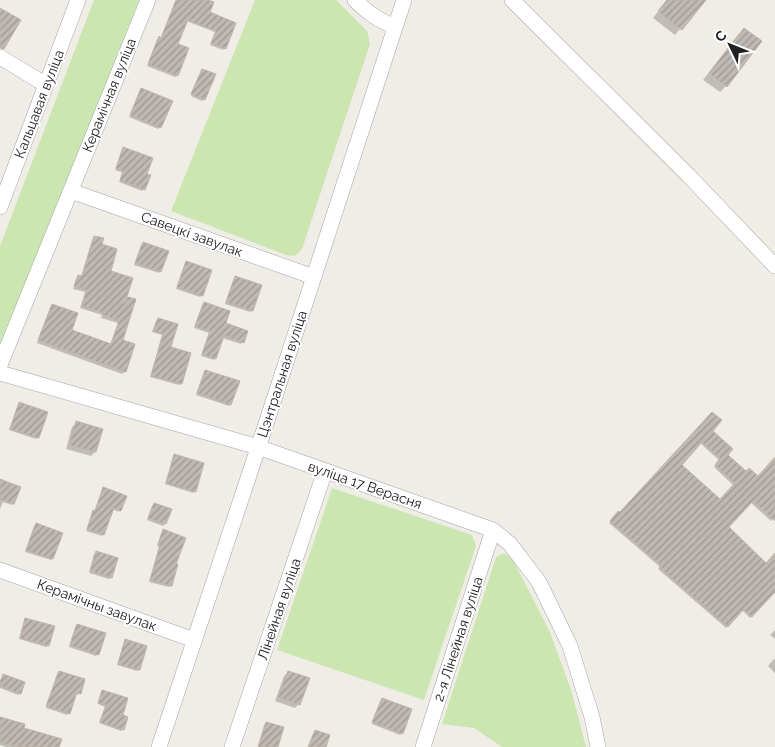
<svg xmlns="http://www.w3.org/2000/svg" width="775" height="747" font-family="Raleway,sans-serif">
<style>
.grass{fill:#cbe6b0}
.shadow{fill:#0003;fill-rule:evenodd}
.building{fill:url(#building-hatch);stroke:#c0b4aa;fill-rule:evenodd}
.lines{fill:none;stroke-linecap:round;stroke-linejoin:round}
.minor-casing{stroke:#a4a4a4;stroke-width:16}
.minor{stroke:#fff;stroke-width:15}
.labels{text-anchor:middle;stroke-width:4;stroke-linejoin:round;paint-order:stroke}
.street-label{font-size:14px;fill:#202020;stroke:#fff}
</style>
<defs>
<pattern id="building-hatch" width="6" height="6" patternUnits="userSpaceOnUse" patternTransform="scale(1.25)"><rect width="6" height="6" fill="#c0b9b3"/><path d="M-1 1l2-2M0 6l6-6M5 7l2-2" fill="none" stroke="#9c9691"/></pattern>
</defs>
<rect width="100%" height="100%" fill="#f0ede7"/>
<path class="grass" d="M94,0h45l-69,175 -70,174v-103z
M255,0h81l31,31 3,13 -68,205 -7,7 -9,-1 -115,-44z
M332,488l140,47 4,11 -52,154 -147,-50z
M504,553l8,5 38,74 22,61 14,54h-84l-28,-19 -32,-4 54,-167z"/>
<path class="shadow" d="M176,0h29l3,13 16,35 -1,2 -13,-5 5,-13 -29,-11 -10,24 1,31 -2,1 -28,-11 10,-26 2,-2 2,1z
M667,0h37l-29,35 -22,-17z
M744,29l-18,57 -6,6 -17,-12 34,-44z
M201,72l3,27 -2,2 -11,-5z
M140,91l20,36 -2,2 -29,-12z
M122,150l22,39 -2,2 -23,-9 4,-9 -8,-3z
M95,237l5,8 9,26 15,31 4,-4 -7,43 4,31 -3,2 -85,-31 13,-35 2,-3 18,26 40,14 8,-22 -17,-5 1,-3 -22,-7 5,-16 -12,-3 3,-10 2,-3 3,1 11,-37z
M143,243l17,28 -1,2 -25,-8 7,-20z
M186,262l16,33 -2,2 -24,-8 9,-25z
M234,279l18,32 -2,1 -25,-8z
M204,304l20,20 23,7 -6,13 -19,-6 -7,20 -1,2 -13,-4 8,-23 -15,-5 8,-23z
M158,319l23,65 -2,1 -29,-8 12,-42 -10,-3 4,-11z
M206,371l24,33 -1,2 -33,-11 8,-22z
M19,403l27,10 -8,25 -2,1 -27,-9 9,-25z
M77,422l24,8 -6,22 -4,4 -25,-7 6,-22z
M711,431l15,24 20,18 12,4 17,-18v57l-4,5 -21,-19 -23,26 39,37 9,-10v35l-25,28 -8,-8 -16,18 -68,-59 2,-2 -51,-44 9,-11 2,2zM700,443l20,18 -6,6 20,19 -14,15 -40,-36z
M174,456l21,35 -2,2 -28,-9 8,-26z
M0,481l13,23 -1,1 -9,-3 -3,7z
M102,491l18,19 -1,2 -7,-3 -9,25 -1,2 -16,-5 6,-17 2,-2z
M154,504l16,6 -5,14 -2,2 -16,-6 5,-14z
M36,524l16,35 -1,1 -26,-8 9,-26z
M162,533l12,31 3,1 -6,21 -2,1 -20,-5 10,-35 -2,-1z
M96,553l15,24 -2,2 -20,-6 5,-19z
M26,619l27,8 -5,19 -2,1 -27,-8 5,-18z
M77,625l21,29 -2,2 -27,-9 6,-20z
M775,630v9l-5,-4z
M125,641l21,5 -7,24 -2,1 -20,-6 7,-23z
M775,658v15l-7,-7z
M59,672l21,21 -2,2 -3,-1 -6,19 -2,2 -21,-7 11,-34z
M288,672l11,32 -4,4 -20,-7 9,-25z
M3,676l17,17 -2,2 -18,-7v-7z
M103,692l18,24 2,13 -2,2 -22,-8 6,-16 -7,-3 3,-11z
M382,699l20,34 -2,2 -28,-11 8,-23z
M0,718l58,29h-52l-6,-2z
M266,723l10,24h-18l6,-22z"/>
<path class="building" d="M176,0h32l6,2 -4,10 26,11 -10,26 -15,-6 5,-12 -28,-11 -10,24 11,4 -11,28 -30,-12 11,-28 2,2z
M667,0h39l-24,30 -24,-19z
M0,8l21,12 -17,29 -4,-1z
M744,28l18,13 -35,46 -18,-14z
M202,69l14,5 -11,26 -14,-6z
M141,88l32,13 -12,27 -31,-13z
M123,147l30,11 -6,16 4,1 -6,15 -25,-10 3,-9 -7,-3z
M94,236l10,2 -2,6 15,5 -6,22 22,7 -9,28 4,-9 8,2 -13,41 12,4 -9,28 -88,-32 14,-36 26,9 -6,17 39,14 8,-23 -16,-6 1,-2 -22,-7 5,-16 -13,-4 4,-11 4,1z
M143,242l26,9 -8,21 -26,-9z
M186,261l26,9 -9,26 -26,-9z
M235,276l27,9 -9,26 -27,-9z
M204,302l26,9 -4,12 22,8 -4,12 -20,-7 -8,23 -14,-5 8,-23 -15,-5z
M158,318l20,6 -7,23 20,6 -9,31 -31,-8 12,-42 -10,-3z
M205,370l35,11 -9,24 -34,-12z
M19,402l29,10 -9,26 -29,-9z
M712,412l10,8 -9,11 20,18 -5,6 18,16 3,-3 9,8 17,-19v64l-22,-20 -24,26 37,36 9,-10v39l-23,25 -8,-8 -16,18 -69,-60 2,-2 -51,-44 8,-10 2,1zM702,442l18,16 -5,7 20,18 -15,16 -38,-34z
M76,421l27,8 -7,23 -27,-7z
M174,454l30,9 -8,29 -30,-9z
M0,479l21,8 -7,17 -14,-5z
M103,487l24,9 -6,15 -7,-3 -10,27 -17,-6 6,-19 2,1z
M154,503l18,6 -6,15 -18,-6z
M36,523l27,10 -10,26 -27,-9z
M163,529l23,9 -10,26h2l-6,22 -22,-6 10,-35 -2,-1z
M96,551l22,7 -6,20 -22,-7z
M25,618l30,8 -6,20 -29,-8z
M77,624l29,9 -7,22 -29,-10z
M125,639l22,7 -7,24 -22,-6z
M59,671l26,8 -4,15 -4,-2 -7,22 -24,-8z
M288,671l22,7 -10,27 -22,-8z
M3,674l22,8 -4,12 -21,-8v-4z
M102,690l26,8 -5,17 5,2 -4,13 -24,-8 6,-17 -8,-2z
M382,698l30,11 -9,25 -31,-12z
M0,717l25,7 -1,4 38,11 -3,8h-43l-16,-5z
M266,722l18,5 -6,20h-20z
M315,730l15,5 -4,12h-18z"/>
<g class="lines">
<g class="minor-casing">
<path id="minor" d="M355,0c13,13 23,20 40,27
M512,0l176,175 87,91
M0,57l46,28
M71,191l243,86
M0,207l78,-207
M0,365l148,-365
M0,373l258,74 235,83 17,14 29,38 31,64 22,71 6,30
M0,570l194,70
M159,747l105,-317 140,-430
M232,747l93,-276
M423,747l70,-217"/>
</g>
<use href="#minor" class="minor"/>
</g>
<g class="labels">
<g class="street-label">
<text transform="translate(109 95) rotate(-68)" y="5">Керамічная вуліца</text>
<text transform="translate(39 104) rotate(-69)" y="5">Кальцавая вуліца</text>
<text transform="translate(192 234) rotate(20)" y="5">Савецкі завулак</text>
<text transform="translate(282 374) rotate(-72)" y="5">Цэнтральная вуліца</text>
<text transform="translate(365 485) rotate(19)" y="5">вуліца 17 Верасня</text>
<text transform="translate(97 605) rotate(20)" y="5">Керамічны завулак</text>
<text transform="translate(279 609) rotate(-71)" y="5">Лінейная вуліца</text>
<text transform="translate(458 639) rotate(-72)" y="5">2-я Лінейная вуліца</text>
</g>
</g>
<g transform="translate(730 45) rotate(313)" stroke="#ffffff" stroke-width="4" paint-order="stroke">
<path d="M0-4L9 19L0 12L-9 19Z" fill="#202020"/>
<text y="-8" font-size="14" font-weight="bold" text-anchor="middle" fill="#202020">С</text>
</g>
</svg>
